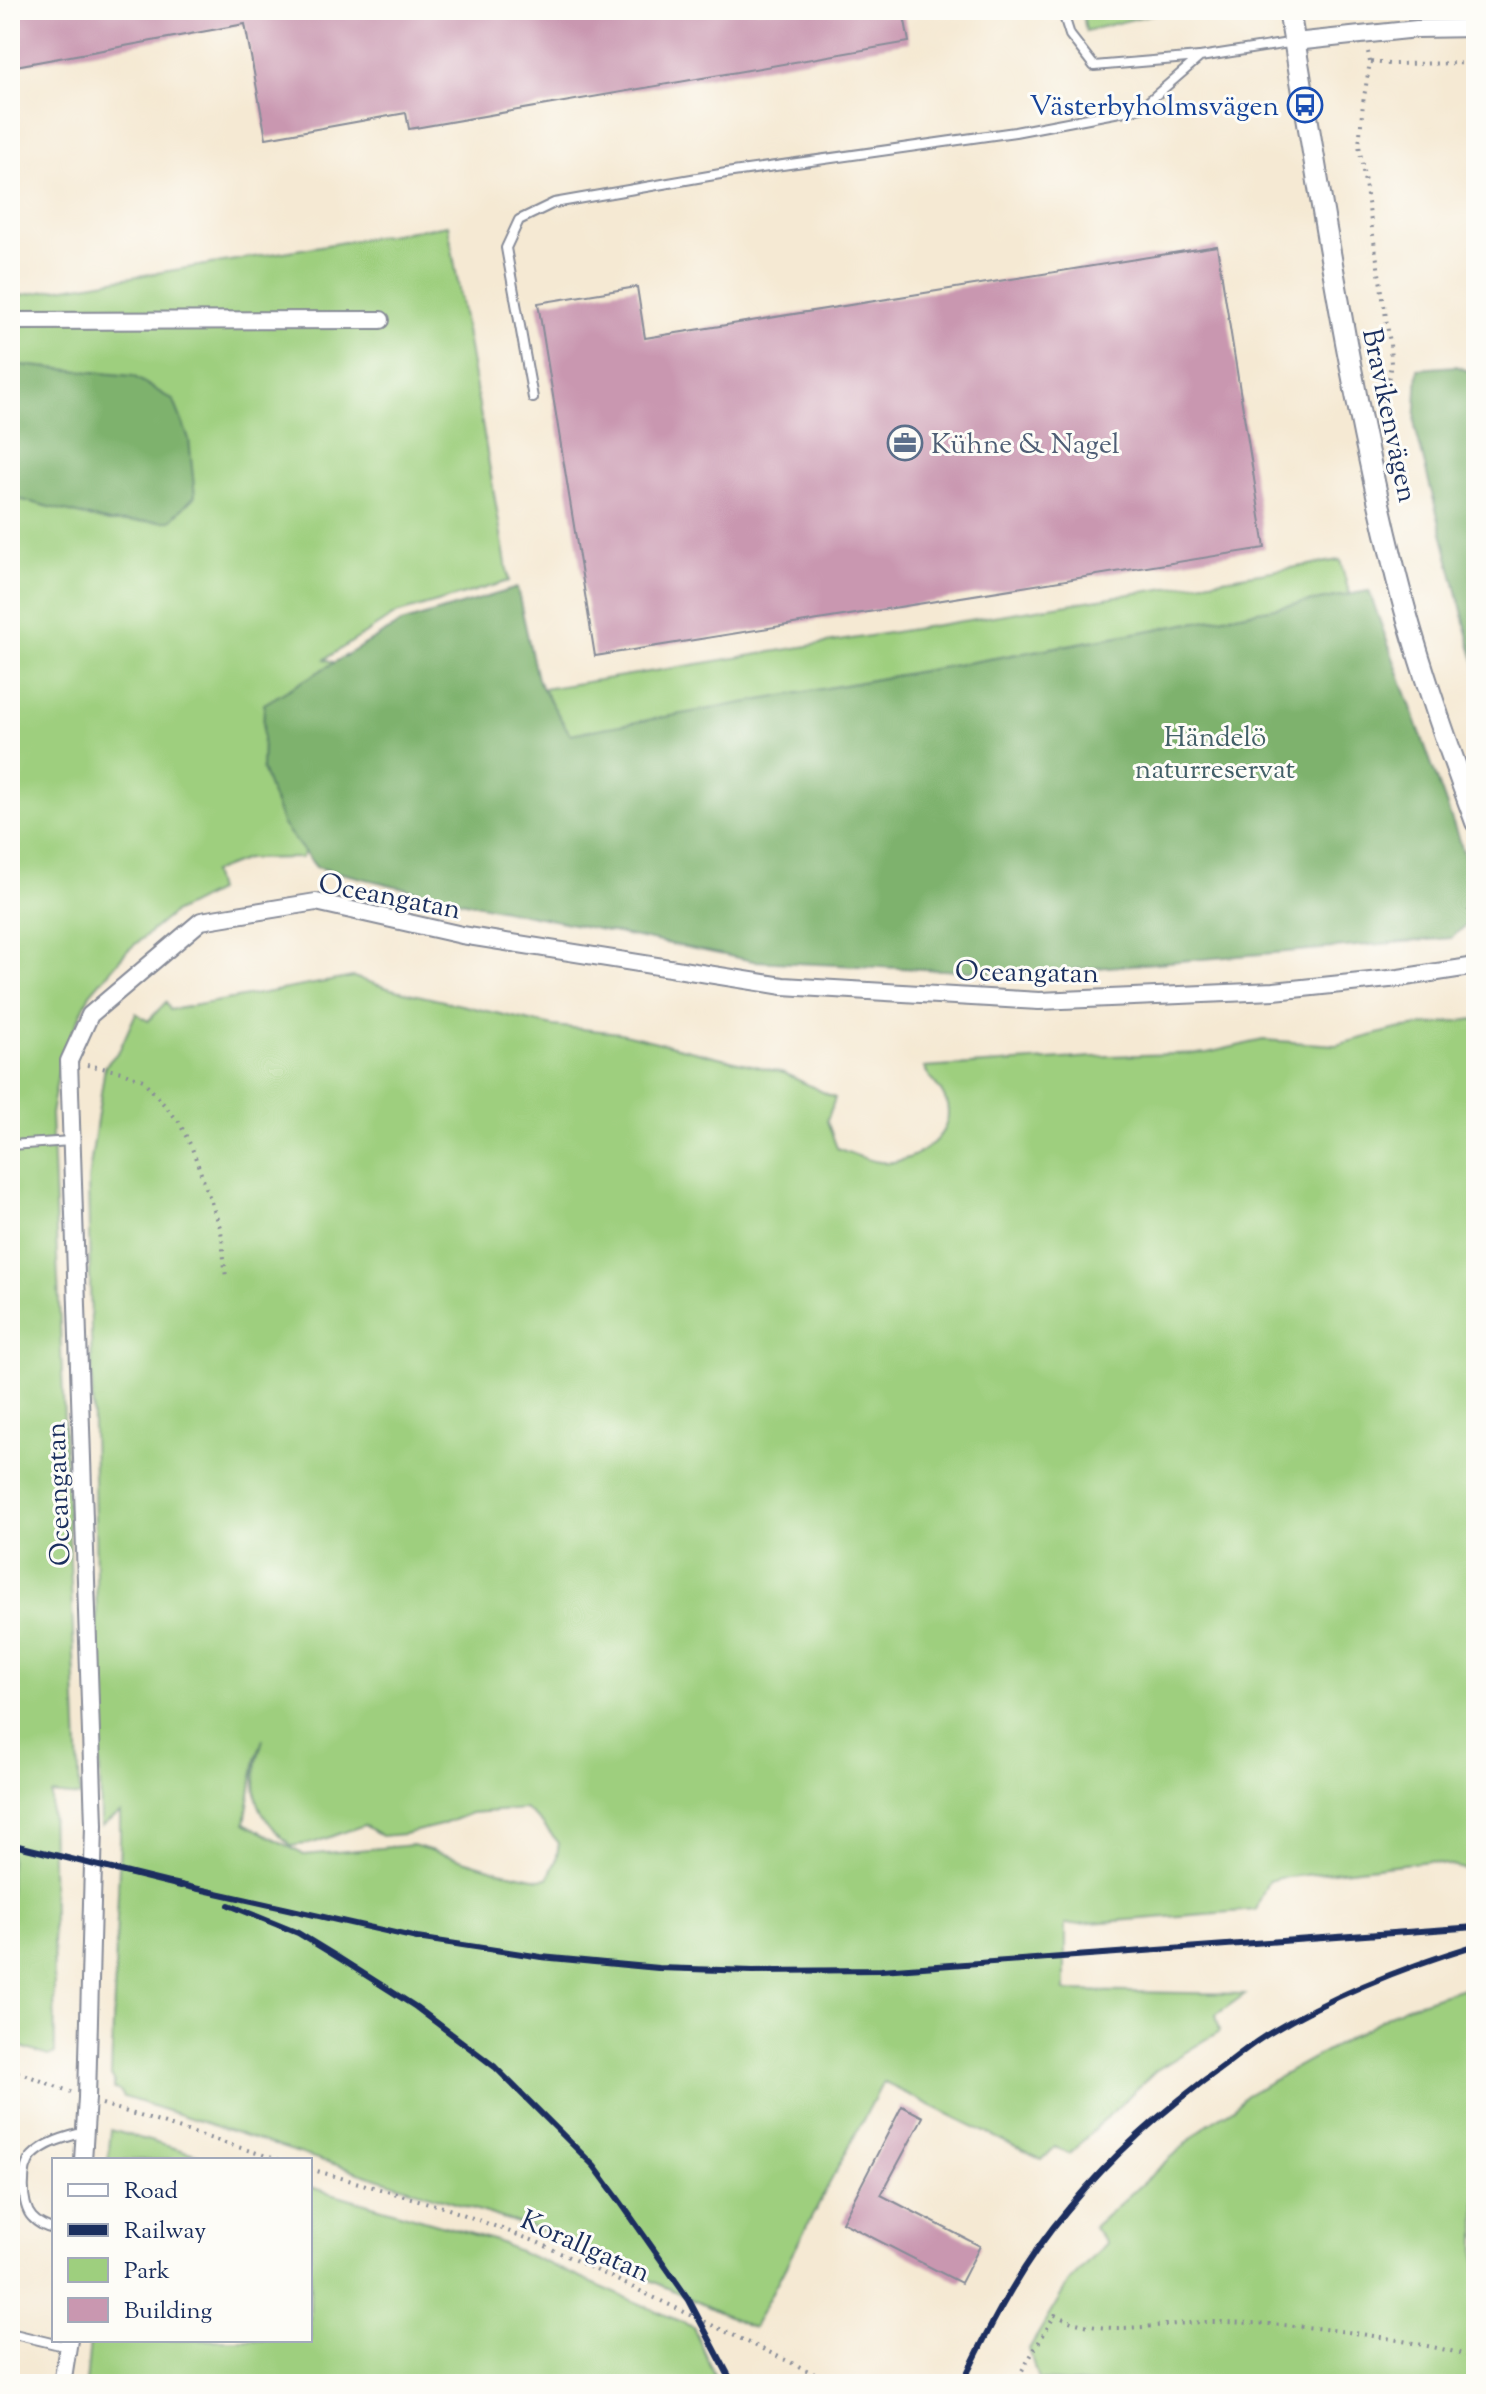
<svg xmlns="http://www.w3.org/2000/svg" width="1486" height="2394" font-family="'Sorts Mill Goudy',serif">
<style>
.green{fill:#9ecf7e;stroke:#5c7f6e;stroke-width:2;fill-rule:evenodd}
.forest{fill:#7eb26d;stroke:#4c7066;stroke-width:2}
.building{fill:#c997b0}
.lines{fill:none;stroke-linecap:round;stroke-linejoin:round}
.service-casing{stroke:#888c98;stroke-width:12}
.minor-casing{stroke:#888c98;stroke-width:20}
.tertiary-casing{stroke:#888c98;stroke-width:24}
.path{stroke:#888c98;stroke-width:4;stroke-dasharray:2 6;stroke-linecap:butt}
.service{stroke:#fff;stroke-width:8}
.minor{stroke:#fff;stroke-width:16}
.tertiary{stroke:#fff;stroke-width:20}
.rail{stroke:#1b2f5e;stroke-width:6}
.labels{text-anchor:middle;stroke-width:6;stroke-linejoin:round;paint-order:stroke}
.transit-label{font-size:28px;fill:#164399;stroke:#fdfcf7;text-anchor:end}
.street-label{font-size:28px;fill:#1b2f5e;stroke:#fdfcf7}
.service-label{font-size:28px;fill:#4e5e75;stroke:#fdfcf7;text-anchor:start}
.park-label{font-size:28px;fill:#425f68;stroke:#fdfcf7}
</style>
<rect width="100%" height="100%" fill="#fdfcf7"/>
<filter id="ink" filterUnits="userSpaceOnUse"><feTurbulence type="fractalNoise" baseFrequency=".0125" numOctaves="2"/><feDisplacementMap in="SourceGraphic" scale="16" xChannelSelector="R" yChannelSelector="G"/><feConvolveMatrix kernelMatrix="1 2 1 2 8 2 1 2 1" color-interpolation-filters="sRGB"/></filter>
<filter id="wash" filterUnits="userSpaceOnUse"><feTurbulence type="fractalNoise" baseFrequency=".006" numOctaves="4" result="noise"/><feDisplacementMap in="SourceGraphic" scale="32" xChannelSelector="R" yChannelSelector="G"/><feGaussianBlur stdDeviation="1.8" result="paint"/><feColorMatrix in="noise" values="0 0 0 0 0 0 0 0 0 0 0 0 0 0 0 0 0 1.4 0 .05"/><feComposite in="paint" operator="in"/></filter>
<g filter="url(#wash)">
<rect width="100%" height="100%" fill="#f5e9d3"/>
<path class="green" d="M1082,10h87l-83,21z
M448,225l61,356 -113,33 -71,45 119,46 896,-145 96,353 -1114,-86 -21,31 -55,1 -34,13 5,19 -44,22 -46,38 -37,43 -29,64 -10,56 29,683 -29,-3 4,260 -7,2 -38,-13v-1746z
M353,977l38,12 162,37 67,7 164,40 51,25 -8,23 10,27c14,5 28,12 43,14 29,4 75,-23 67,-57 -3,-15 -16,-24 -23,-37l185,-12 98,-3 56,-13 73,5 61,-16 79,-10v853l-47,-11 -149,17 -12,3 -12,29 -191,15v66l180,3 -29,21 4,16 -65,40 -86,83 -14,-7 -13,13 -159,-78 -130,246 -201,-94 -428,-137 -4,-6 -6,-2v-8l-3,-5 9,-237v-26l-19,13 -13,-645 17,-115 14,-15 17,-38 12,8 18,-19 4,8zM263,1739c-2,8 -5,16 -6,24 -8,41 8,57 34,83l22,-3 51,-18 18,11 22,-2 37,-9 30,-12 54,-4 15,12 19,22 -3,18 -8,17 -9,1 -39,-8 -87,-26 -109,10 -59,-32 11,-64z
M1476,1984v400h-386l-52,-4 -9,-31 40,-67 37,-39 -12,-16 114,-103 26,-16 11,-12 159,-89z
M111,2130l105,30h-108z
M310,2187l186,54 197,86 25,57h-632l4,-44h220z"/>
<path class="forest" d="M10,364l123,12 41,25 15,38 6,57 -25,25 -61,1 -99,-25z
M1456,366l20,8v292l-61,-239 3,-58z
M517,588l20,91 33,55 799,-143 107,296v30l-25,21 -425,36 -273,-13 -307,-63 -130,-31 -33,-42 -21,-56 2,-65 137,-81z"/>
<g id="blocks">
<path class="building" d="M10,10h893l6,32 -500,87 -3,-16 -140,25 -21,-114 -235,43z
M1217,246l48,302 -670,108 -57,-353 99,-16 8,51z
M902,2106l21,11 -42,78 99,51 -19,37 -119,-61z"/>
</g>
</g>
<g filter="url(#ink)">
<use href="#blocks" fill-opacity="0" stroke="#888c98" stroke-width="2"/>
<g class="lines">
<g class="service-casing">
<path id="service" d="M1062,10l8,25 24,31 105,-9
M533,398l-27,-150 13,-28 35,-17 172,-30 289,-41 126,-24 59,-51 95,-15
M10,1145l61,-4
M54,2229c-7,-1 -17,-6 -22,-12 -11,-13 -11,-49 0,-61 14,-14 34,-19 53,-24
M10,2333l58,14"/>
</g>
<g class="minor-casing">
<path id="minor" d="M1295,42l122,-13 59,-1
M10,321l371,-1
M83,2160l4,-62 7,-273 -25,-764 21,-46 111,-94 115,-19 146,33 321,51 256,15 235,-10 125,-13 77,-12
M62,2384l7,-44"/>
</g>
<g class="tertiary-casing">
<path id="tertiary" d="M1289,10c32,185 59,371 104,553 21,88 52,175 83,259"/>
</g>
<path class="path" d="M1368,52l2,10 -7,41 -4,42 31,198 1,21 -8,44v10
M1371,62l18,2 87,-1
M1471,951c-1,-21 -6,-47 5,-65
M87,1065l35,7 21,8 36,42 13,26 29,82 5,48
M10,2069l61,23
M102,2104l177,56
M310,2169l136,39 91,34 299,142
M1014,2384l41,-69c50,25 109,6 162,7 87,1 174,14 259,35"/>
<use href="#service" class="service"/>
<use href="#minor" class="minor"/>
<use href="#tertiary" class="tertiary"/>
<path class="rail" d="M10,1844l171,42
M172,1883l245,55 124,19 117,11 95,3 128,-1 595,-43
M229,1905l69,28 41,25 77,49 79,60 99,99 25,34 70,100 44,84
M962,2384c29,-61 62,-124 107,-176 45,-55 99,-102 156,-143 15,-11 29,-23 45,-32 65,-39 134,-66 206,-88"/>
</g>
</g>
<defs>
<g id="bus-ring" transform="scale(1.8)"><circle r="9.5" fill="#fdfcf7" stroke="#1a4fb4" stroke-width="1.5"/><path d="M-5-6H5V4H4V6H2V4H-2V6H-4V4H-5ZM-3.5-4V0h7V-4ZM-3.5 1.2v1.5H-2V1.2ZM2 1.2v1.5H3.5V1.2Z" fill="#1a4fb4"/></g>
<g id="office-ring" transform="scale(1.8)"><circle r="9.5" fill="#fdfcf7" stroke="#5c6f8a" stroke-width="1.5"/><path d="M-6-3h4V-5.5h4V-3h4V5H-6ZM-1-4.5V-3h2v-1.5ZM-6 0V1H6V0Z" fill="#5c6f8a"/></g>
</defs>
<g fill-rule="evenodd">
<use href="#bus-ring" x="1305" y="105"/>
<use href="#office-ring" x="905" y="443"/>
</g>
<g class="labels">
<g class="transit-label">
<text x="1279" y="115">Västerbyholmsvägen</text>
</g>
<g class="street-label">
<text transform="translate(1391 415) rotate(78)" y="10">Bravikenvägen</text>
<text transform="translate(390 895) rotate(11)" y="10">Oceangatan</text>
<text transform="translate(1027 971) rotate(1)" y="10">Oceangatan</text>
<text transform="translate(57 1494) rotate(-92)" y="10">Oceangatan</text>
<text transform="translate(586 2245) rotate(24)" y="10">Korallgatan</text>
</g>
<g class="service-label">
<text x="931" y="453">Kühne &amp; Nagel</text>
</g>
<g class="park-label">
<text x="1215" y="746">Händelö<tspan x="1215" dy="32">naturreservat</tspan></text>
</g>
</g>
<rect width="1486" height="2394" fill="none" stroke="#fdfcf7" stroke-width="40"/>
<rect x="52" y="2158" width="260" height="184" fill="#fdfcf7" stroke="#a3aaba" stroke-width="2"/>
<rect x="68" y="2184" width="40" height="12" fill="#ffffff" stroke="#a3aaba" stroke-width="2"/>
<text x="124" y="2198" font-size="24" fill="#1b2f5e">Road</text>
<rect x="68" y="2224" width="40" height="12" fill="#1b2f5e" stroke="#a3aaba" stroke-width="2"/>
<text x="124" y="2238" font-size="24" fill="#1b2f5e">Railway</text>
<rect x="68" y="2258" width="40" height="24" fill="#9ecf7e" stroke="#a3aaba" stroke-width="2"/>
<text x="124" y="2278" font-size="24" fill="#1b2f5e">Park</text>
<rect x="68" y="2298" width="40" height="24" fill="#c997b0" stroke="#a3aaba" stroke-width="2"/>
<text x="124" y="2318" font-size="24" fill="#1b2f5e">Building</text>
</svg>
